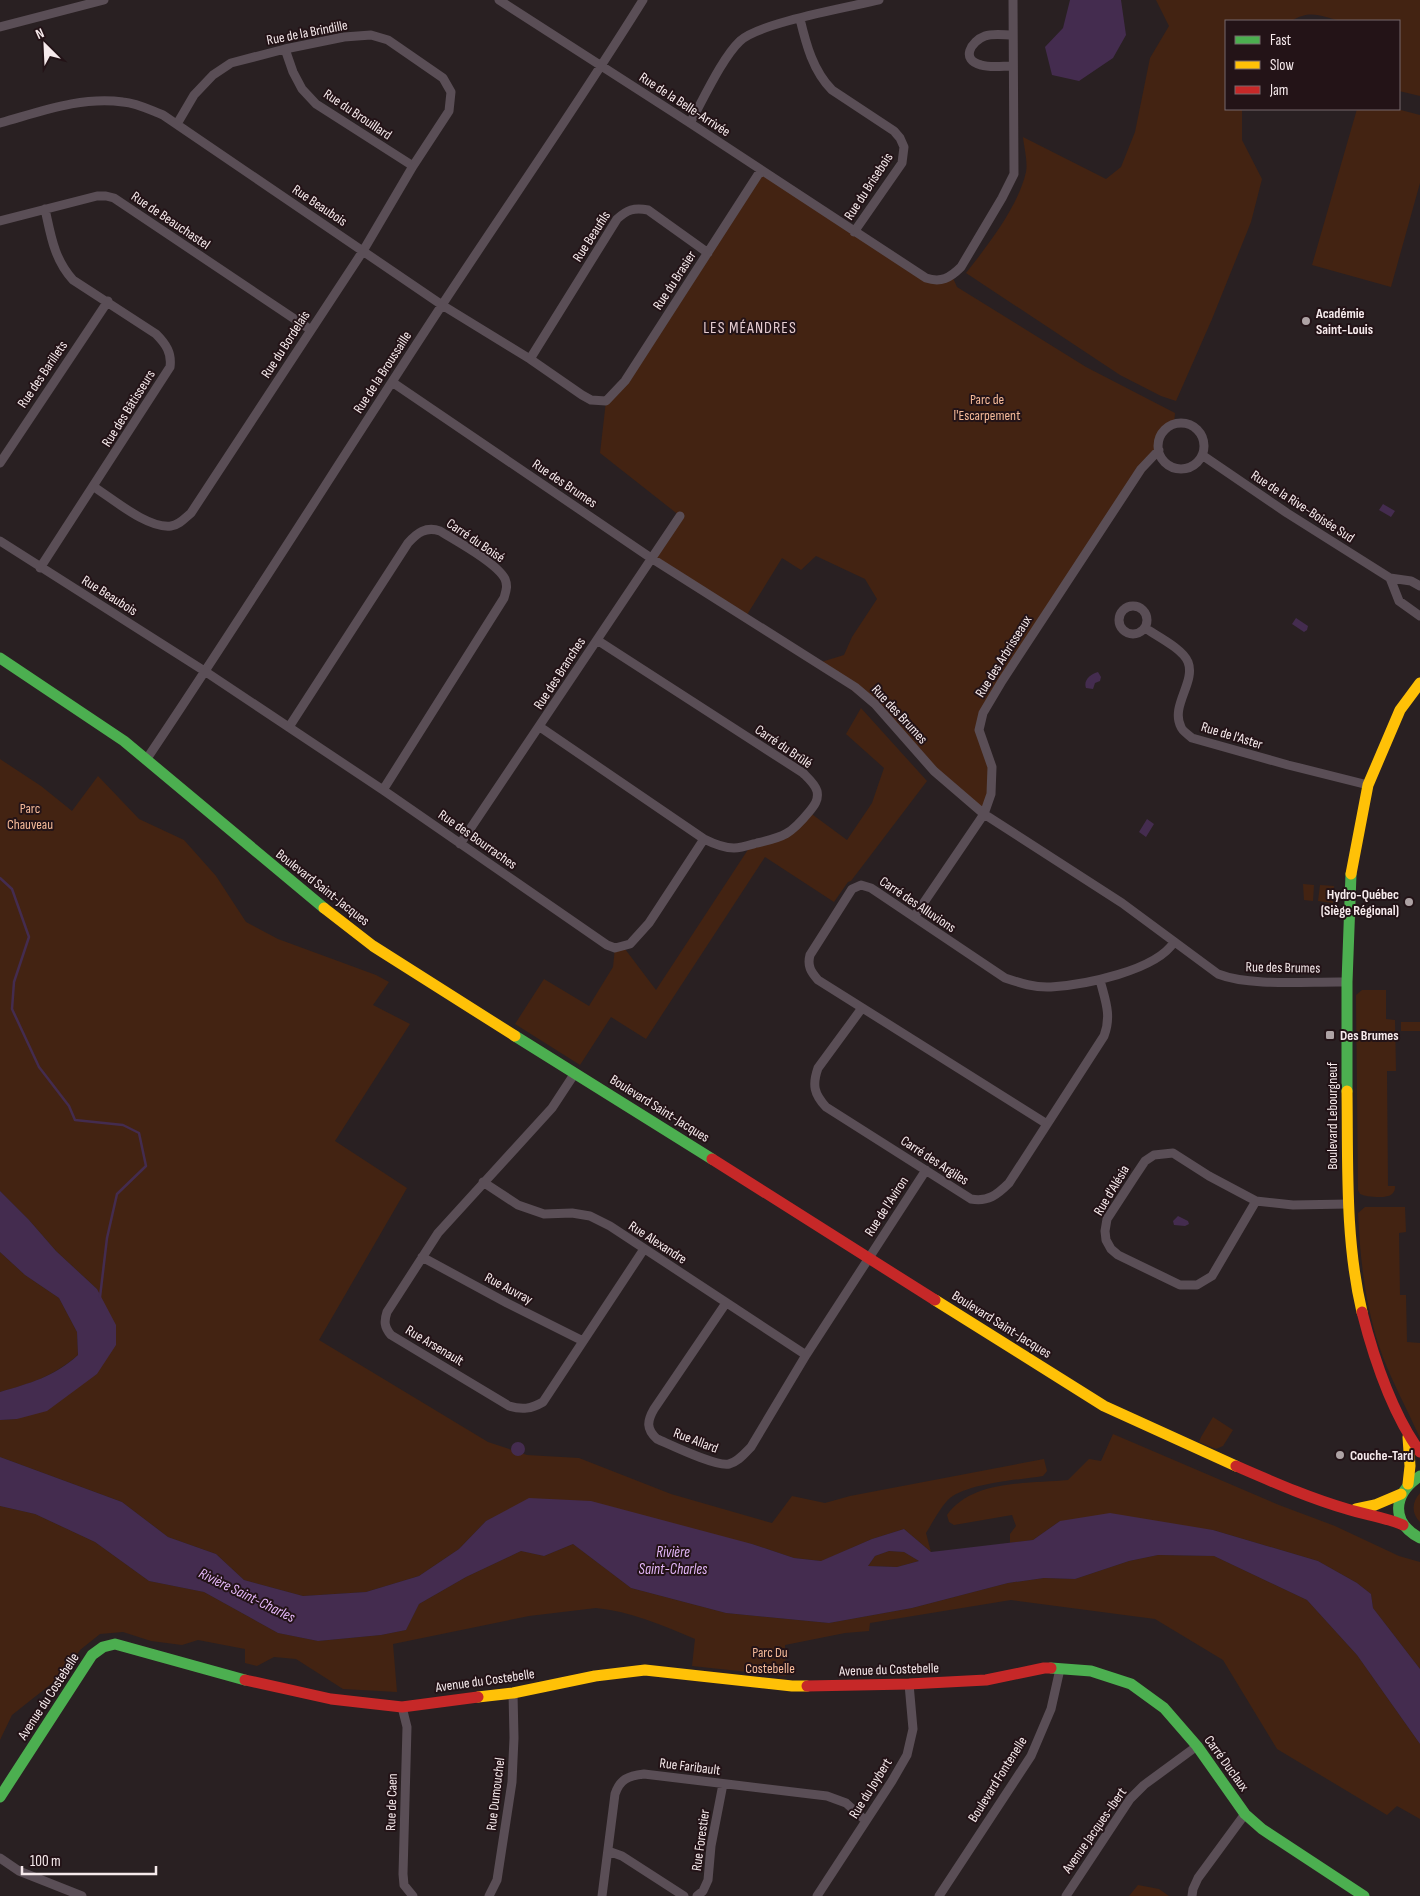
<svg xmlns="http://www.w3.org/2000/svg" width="1420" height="1896" font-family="'Sofia Sans Condensed',sans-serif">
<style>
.green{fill:#432312}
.water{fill:#442c4f;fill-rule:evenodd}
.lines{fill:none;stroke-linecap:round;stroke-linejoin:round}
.stream{stroke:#442c4f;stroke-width:2.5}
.street{stroke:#5a4e56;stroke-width:9}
.fast{stroke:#4caf50;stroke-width:11}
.slow{stroke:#ffc107;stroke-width:11}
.jam{stroke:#c62828;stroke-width:11}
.poi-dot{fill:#aea3a5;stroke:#231317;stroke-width:2}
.labels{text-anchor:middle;stroke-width:4;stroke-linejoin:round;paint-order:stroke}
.street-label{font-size:14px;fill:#f6eaec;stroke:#231317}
.poi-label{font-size:14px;font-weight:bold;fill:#f6eaec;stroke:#231317;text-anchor:start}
.park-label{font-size:14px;fill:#f5ba99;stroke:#231317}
.water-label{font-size:15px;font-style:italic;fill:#e4b7f9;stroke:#231317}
.quarter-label{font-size:16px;letter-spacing:1px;fill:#e5ccd1;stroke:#231317}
</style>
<rect width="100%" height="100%" fill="#292022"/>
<path class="green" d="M1156,0h264v96l-21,-5v-70c-18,0 -38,3 -56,0 -21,-3 -30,-13 -52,0h-65v88h16v31l20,39 -11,43 -39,97 -36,82 -15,-5 -41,-21 -154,-102c22,-28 52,-66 60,-101 2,-10 -2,-25 -3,-35l83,42 15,-12 14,-35 15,-74 19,-32z
M1357,109h40l23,6v68l-29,104 -79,-22z
M761,170l164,108 27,-2 5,11 129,80 89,46 -1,11c-11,6 -15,13 -15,26l-157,231 -23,49 13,37 -8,47 -35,-29 -66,-70 -65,-52 26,-8 8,-18 25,-38 -12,-20 -49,-23 -15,14 -19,-12 -37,60 -94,-60 29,-42 -80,-63 6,-52 8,-7z
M861,708l66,73 -76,100 -3,1 -14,20 -69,-45 -119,182 -35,-22 -31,48 -65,-41 29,-45 45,27 24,-39 2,-19 10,1 31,41 95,-145 22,-6 36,-27 38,28 25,-37 12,-35 -38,-34z
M0,759l41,27 31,25 26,-35 41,43 45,21 32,36 30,46 32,17 98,36 13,7 -16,23 37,19 -75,117 72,47 -88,152 169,102 39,13 52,3 92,36 101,29 20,-27 33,7 25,-7 194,-37 3,12 -4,5c-25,4 -73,7 -93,22 -7,5 -19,27 -24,35l5,19 -27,-23 -32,10 -50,22 -28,-3 -42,-14 -241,-35 -25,12 -27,28 -40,27 -53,16 -63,4 -59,-16 -28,-26 -48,-17 -46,-35 -122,-45v-37l17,-1 80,-45 3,-77 -3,-8 -41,-38 -27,-31 -29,-29z
M1303,884l11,1 -1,16 -9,-1z
M1320,885l14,1 -1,17 -15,-2z
M1362,990h24v29l9,1 1,51h-9l1,115h7c0,3 0,5 -3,8 -5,5 -26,3 -32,0l-2,-4 -2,-195z
M1401,1022h19v9h-19z
M1365,1207h40l1,25 -7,1 1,62h6l1,47 13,1v95c-13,-29 -31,-62 -41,-92 -14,-43 -19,-88 -21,-133z
M0,1252l25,23 34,23 18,34 1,23c-26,22 -46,28 -78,37z
M1213,1417l20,13 -10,16 -7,3 -17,-7 2,-5z
M1113,1434l166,71 56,21 64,30 21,6v107l-47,-61 -2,-14 -14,-11 -39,-22 -105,-31 -153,-9 -27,19 -23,3v-9l6,-8 -4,-11 -58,10 -5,-3 -2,-7c25,-36 82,-31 121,-35l21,-21 12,2z
M1420,1493v29c-9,-9 -8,-20 0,-29z
M0,1506l35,8 60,28 54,39 55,11 74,41 40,8 63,-6 25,-5 13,-26 47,-27 55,-26 23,5 29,-12 58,44 95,25 103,10 83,-15 96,-25 36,-5 31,1 54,-18 29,-6 56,1 93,44 50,55 63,89v75l-23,-13 -10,9 -110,-66 -54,-89 -68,-41 -144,-19 -141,23 -1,8 -24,2 -60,12 1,31 -94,-10 3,-27c-31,-13 -65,-28 -99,-31l-67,8 -136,28 4,48 -54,-3 -47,-30 -22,-2 -17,9 -12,-3v-14l-47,-9 -16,5 -31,-4 -28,-9 -23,2 -20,16 -15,23 -53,42 -12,25z
M889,1551l15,1 15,9 -22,6 -29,-1 7,-10z
M1138,1885l21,4 10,7h-40z"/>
<path class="water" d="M1070,0h51l5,35 -13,23 -34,23 -27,-6 -7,-28 18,-19z
M1383,504l12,7 -4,6 -12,-7z
M1296,618l12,8 -1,4 -3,2 -12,-8z
M1098,672l3,5 -1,4 -5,2 -2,6 -7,-1c-3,-8 5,-14 12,-16z
M1147,819l7,5 -8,13 -7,-5z
M0,1191l29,29 27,31 41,38 19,36v20l-19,29 -50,37 -30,8 -17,1v-28c30,-9 54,-15 78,-37l-1,-23 -18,-34 -34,-23 -25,-23z
M1178,1216l10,5 1,3 -4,2 -11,-1 -1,-4z
M511 1449a7 7 0 1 1 14 0a7 7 0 1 1-14 0Z
M0,1457l122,45 46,35 48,17 28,26 59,16 63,-4 53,-16 40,-27 27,-28 43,-23 62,3 161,43 42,14 27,3 51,-22 32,-10 27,23 102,-12 27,-19 50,-8 103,17 105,31 39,22 14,11 2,14 47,61v75l-63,-89 -50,-55 -93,-44 -56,-1 -29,6 -54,18 -31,-1 -36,5 -96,25 -83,15 -103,-10 -95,-25 -58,-44 -29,12 -23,-5 -55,26 -47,27 -13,26 -25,5 -63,6 -40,-8 -74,-41 -55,-11 -54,-39 -60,-28 -35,-8zM889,1551l15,1 15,9 -22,6 -29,-1 7,-10z"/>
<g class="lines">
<path class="stream" d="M0,878l12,11 17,48 -15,45 -2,27 27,58 30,39 6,14 48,5 16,8 7,33 -29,28 -10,44 -7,59"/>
<path class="street" d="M499,0l191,123 236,155c15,5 24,0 35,-11l41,-69 12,-24 -1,-174
M800,19c6,25 13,52 32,71l62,41 6,7 4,9 -2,16 -48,69
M0,27l104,-27
M285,49l8,23 9,17 14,15 97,62
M1012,66c-9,0 -22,2 -31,-1 -21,-5 -10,-24 4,-29 8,-3 19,-1 28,-1
M0,123c40,-11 81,-27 123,-21 14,1 27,8 40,13l279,190 88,54 52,36 9,5 15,1 19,-20 136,-211
M690,123c13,-23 32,-65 50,-82 18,-18 110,-34 139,-41
M0,221l97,-25h9l8,2 197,132
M530,359l87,-140c10,-9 17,-12 31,-9l60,43
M392,382l259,176 204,129 20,17 59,67 50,43 138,89 96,71c33,13 92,7 129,8
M1158 446a23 23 0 1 1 46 0a23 23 0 1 1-46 0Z
M1202,455l85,58 103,65 21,3 9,5
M0,463l108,-162
M94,487c19,12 54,42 77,39 8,-1 14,-8 20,-13l172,-262 50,-85 36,-55 2,-19 -8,-14 -55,-38 -17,-5 -27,2 -59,12 -54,14 -18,12 -19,20 -17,29
M0,541l206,131 177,118 224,155 8,3 15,-4 19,-21 55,-84
M40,568l130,-201c2,-14 -4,-23 -14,-33l-83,-54c-19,-21 -22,-44 -28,-71
M1390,578l9,23 21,15
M1119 620a14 14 0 1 1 28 0a14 14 0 1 1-28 0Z
M1145,628c12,8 38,21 43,34 8,20 -18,44 -7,65 1,4 8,8 11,11l96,27 80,20
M289,727l119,-184c9,-10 18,-17 32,-12 16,10 57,32 65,48 3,7 1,12 -1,19l-121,192
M540,727l164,112c10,5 19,9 30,9 7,0 16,-3 23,-5 27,-6 34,-9 52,-31 5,-6 10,-12 8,-21 -2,-7 -9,-13 -14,-18l-206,-133
M146,760c101,-150 197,-304 296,-455 67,-102 137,-202 201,-305
M460,844l220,-328
M914,917l70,-103 7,-20 1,-27 -13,-37 4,-17 19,-32 139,-212 18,-19
M862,1008l-44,60c-6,17 -4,26 8,39l145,92c17,3 26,-4 38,-16l95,-147c8,-21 1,-36 -4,-56
M575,1073l-23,35 -114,125 -51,79c-3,9 -3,15 4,23l118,71c13,4 22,3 34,-4l101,-153
M1047,1124l-229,-144c-7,-8 -11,-14 -8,-25l42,-66 9,-4 10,3 134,90c15,5 30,10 46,9 32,-2 105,-16 123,-45
M483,1182l35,23 26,9 28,-1 18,3 20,10 196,129
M1256,1201l-44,75 -15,9h-17l-62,-30 -7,-6 -5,-9 -1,-9 2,-12 28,-43 10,-15 9,-6 19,-2 36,23 47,25 37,4 55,-1
M422,1257l85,46 76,38
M726,1303l-72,106c-7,12 -8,20 3,30 14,6 59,28 72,25 9,-2 15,-10 22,-17l55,-92 120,-185
M402,1707l5,20 -4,147 1,11 9,11
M608,1851l14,5 62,40
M0,1858l19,13 63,25
M489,1896l8,-16 15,-98 2,-44 -1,-45
M602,1896l13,-102c5,-15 13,-18 29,-20l183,22 19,7 20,18
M697,1896l6,-5 5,-11 3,-34 12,-62
M817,1896l75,-115 15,-26 6,-26 -4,-45
M939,1896l92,-140 20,-47 9,-40
M1066,1896l64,-97 14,-14 53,-39
M1192,1896l1,-7 5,-11 47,-64"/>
<path class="fast" d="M0,658l124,83 200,167
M515,1036l197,123
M1347,1091v-109l4,-108
M1420,1476c-27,18 -30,46 0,62
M1051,1668l40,3 40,13 33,24 33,38 48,68 17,15 102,67
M0,1797l92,-142 11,-8 12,-3 130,36"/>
<path class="slow" d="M1351,874l17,-89 32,-75 20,-27
M324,908l49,38 142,90
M1347,1091c1,74 -2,149 15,221
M935,1300l169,106 132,60
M1408,1437l2,29 -2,18
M1356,1509l19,-4 26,-11
M478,1697l35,-4 82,-17 50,-6 147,16h15"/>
<path class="jam" d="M712,1159l223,141
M1362,1312c12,47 30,101 58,140
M1236,1466c37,16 73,32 111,43 19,6 38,8 56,16
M245,1680l86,19 71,8 76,-10
M807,1686l102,-2 77,-4 58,-12h7"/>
</g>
<g class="poi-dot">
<circle cx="1306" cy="321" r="5"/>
<circle cx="1409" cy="902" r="5"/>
<rect x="1325" y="1030" width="10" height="10" rx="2.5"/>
<circle cx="1340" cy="1455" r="5"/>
</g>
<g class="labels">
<g class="street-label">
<text transform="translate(307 32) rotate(-11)" y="5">Rue de la Brindille</text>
<text transform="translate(685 104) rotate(33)" y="5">Rue de la Belle-Arrivée</text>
<text transform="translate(358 114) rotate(34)" y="5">Rue du Brouillard</text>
<text transform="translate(868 186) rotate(-57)" y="5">Rue du Brisebois</text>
<text transform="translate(320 205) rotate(34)" y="5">Rue Beaubois</text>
<text transform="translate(171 220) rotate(34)" y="5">Rue de Beauchastel</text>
<text transform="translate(591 236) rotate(-57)" y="5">Rue Beaufils</text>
<text transform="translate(674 280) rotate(-57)" y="5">Rue du Brasier</text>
<text transform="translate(285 344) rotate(-57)" y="5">Rue du Bordelais</text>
<text transform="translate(382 372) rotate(-57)" y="5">Rue de la Broussaille</text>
<text transform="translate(42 374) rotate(-56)" y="5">Rue des Barillets</text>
<text transform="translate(128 408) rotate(-58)" y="5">Rue des Bâtisseurs</text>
<text transform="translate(565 483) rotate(34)" y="5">Rue des Brumes</text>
<text transform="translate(1303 506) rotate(33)" y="5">Rue de la Rive-Boisée Sud</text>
<text transform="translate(476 540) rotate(34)" y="5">Carré du Boisé</text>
<text transform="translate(110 595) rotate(32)" y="5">Rue Beaubois</text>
<text transform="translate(1003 656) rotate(-58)" y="5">Rue des Arbrisseaux</text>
<text transform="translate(559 673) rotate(-57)" y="5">Rue des Branches</text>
<text transform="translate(900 714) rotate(47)" y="5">Rue des Brumes</text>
<text transform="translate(1232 735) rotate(17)" y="5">Rue de l'Aster</text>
<text transform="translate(784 746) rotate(34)" y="5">Carré du Brûlé</text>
<text transform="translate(478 839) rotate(35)" y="5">Rue des Bourraches</text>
<text transform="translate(323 887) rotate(38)" y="5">Boulevard Saint-Jacques</text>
<text transform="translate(918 904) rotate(34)" y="5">Carré des Alluvions</text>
<text transform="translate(1283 967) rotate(1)" y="5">Rue des Brumes</text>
<text transform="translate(660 1108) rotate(32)" y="5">Boulevard Saint-Jacques</text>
<text transform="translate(1332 1116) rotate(-90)" y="5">Boulevard Lebourgneuf</text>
<text transform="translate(935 1160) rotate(33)" y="5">Carré des Argiles</text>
<text transform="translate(1111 1190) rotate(-59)" y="5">Rue d'Alésia</text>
<text transform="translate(886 1206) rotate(-57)" y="5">Rue de l'Aviron</text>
<text transform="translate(658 1242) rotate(33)" y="5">Rue Alexandre</text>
<text transform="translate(509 1288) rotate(28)" y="5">Rue Auvray</text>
<text transform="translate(1002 1324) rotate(32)" y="5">Boulevard Saint-Jacques</text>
<text transform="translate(435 1345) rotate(31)" y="5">Rue Arsenault</text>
<text transform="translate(696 1440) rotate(21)" y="5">Rue Allard</text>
<text transform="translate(889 1669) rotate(-2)" y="5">Avenue du Costebelle</text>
<text transform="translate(485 1680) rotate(-8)" y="5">Avenue du Costebelle</text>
<text transform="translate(48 1696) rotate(-57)" y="5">Avenue du Costebelle</text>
<text transform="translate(1227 1763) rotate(54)" y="5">Carré Duclaux</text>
<text transform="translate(690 1766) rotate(7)" y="5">Rue Faribault</text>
<text transform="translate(997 1779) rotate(-58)" y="5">Boulevard Fontenelle</text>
<text transform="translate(870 1788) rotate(-58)" y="5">Rue du Joybert</text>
<text transform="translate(495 1794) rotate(-83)" y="5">Rue Dumouchel</text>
<text transform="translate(391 1802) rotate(-88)" y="5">Rue de Caen</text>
<text transform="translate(1094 1830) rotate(-55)" y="5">Avenue Jacques-Ibert</text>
<text transform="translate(700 1840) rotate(-82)" y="5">Rue Forestier</text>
</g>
<g class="poi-label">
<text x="1316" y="318">Académie<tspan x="1316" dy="16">Saint-Louis</tspan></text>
<text x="1399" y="899" text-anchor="end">Hydro-Québec<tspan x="1399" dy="16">(Siège Régional)</tspan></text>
<text x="1340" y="1040">Des Brumes</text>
<text x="1350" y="1460">Couche-Tard</text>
</g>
<g class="park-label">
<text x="987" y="404">Parc de<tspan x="987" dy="16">l'Escarpement</tspan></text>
<text x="30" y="813">Parc<tspan x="30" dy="16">Chauveau</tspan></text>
<text x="770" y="1657">Parc Du<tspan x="770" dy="16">Costebelle</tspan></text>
</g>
<g class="water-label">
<text x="673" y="1557">Rivière<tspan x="673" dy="17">Saint-Charles</tspan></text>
<text transform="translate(247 1595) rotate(26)" y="5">Rivière Saint-Charles</text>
</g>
<g class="quarter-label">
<text x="750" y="333">LES MÉANDRES</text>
</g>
</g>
<rect x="1225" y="20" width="175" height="90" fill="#231317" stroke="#77696c"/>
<rect x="1235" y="36" width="25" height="8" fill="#4caf50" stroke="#77696c"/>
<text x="1270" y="45" font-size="15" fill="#f6eaec">Fast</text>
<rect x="1235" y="61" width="25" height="8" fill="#ffc107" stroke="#77696c"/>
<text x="1270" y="70" font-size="15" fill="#f6eaec">Slow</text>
<rect x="1235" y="86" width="25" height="8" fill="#c62828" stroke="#77696c"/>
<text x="1270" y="95" font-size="15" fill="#f6eaec">Jam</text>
<g transform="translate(45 45) rotate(336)" stroke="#231317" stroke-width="4" paint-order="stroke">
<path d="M0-4L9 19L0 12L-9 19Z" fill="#f6eaec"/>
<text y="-8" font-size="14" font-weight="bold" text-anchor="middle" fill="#f6eaec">N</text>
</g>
<path d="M22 1866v8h134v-8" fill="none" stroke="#f6eaec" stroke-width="2.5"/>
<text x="30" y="1866" font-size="15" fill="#f6eaec" stroke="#231317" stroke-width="4" paint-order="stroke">100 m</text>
</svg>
